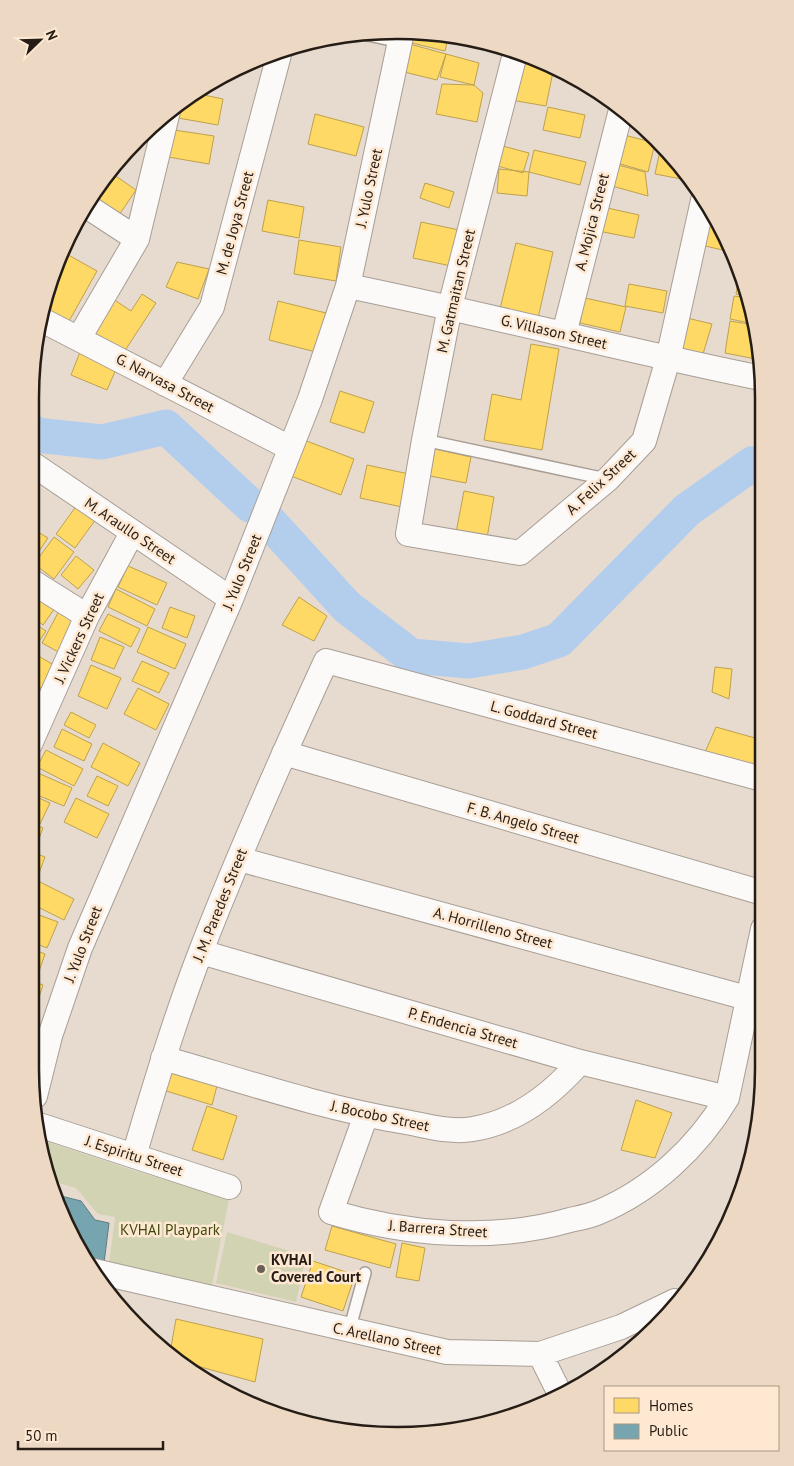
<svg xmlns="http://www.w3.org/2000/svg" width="794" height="1466" font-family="'PT Sans',sans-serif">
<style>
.green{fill:#d2d3b2}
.homes{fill:#ffd966;stroke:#bea14e}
.public{fill:#76a5af;stroke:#5e7c81}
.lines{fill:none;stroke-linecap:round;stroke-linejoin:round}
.river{stroke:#b3ceed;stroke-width:35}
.service-casing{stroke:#a89e95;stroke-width:14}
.minor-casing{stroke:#a89e95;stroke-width:26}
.service{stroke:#fbfaf8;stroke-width:11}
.minor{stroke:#fbfaf8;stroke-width:24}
.poi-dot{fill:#696056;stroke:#fee8d2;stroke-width:2}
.labels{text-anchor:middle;stroke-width:5;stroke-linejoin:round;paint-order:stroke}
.street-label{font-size:15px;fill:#251d15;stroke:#fee8d2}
.park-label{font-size:15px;fill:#3e4709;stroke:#fee8d2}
.poi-label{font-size:15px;font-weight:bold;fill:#251d15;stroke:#fee8d2;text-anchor:start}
.rim{fill:none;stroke:#251d15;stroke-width:2.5}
</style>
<rect width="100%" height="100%" fill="#e7dbcf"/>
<path class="green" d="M42,1140l87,29 100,30 -18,91 -102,-26 6,-47 -17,-3 -22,-26 -28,-8z
M227,1232l79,24 -10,46 -80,-19z"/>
<path class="homes" d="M411,32l38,2 -4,17 -37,-9z
M406,43l40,11 -9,26 -37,-9z
M446,54l33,9 -5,22 -34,-8z
M519,54l35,13 -8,39 -35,-6z
M442,84l32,1 9,8 -6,29 -41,-8z
M194,93l29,6 -5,26 -40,-7 4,-17z
M548,107l37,8 -5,23 -37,-8z
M315,114l49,13 -8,29 -48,-12z
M174,130l40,6 -5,28 -41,-7z
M624,135l31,8 -7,29 -31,-9z
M499,145l30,8 -6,20 -29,-8z
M661,146l3,1 28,34 -37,-7z
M534,150l52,12 -6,23 -51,-13z
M618,165l27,7 3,24 -36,-10z
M499,169l30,3 -2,24 -30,-3z
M110,172l26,18 -21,31 -26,-18z
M425,183l29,9 -5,16 -29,-10z
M268,200l36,7 -5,31 -37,-7z
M603,207l36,8 -5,23 -36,-7z
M707,217l8,2 16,33 -30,-7z
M421,222l43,9 -8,36 -43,-9z
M299,240l42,7 -5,34 -42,-7z
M516,243l37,9 -15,66 -38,-9z
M63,252l34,19 -29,52 -27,-15z
M177,262l32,7 -11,30 -32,-12z
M740,272l4,7 5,18 -13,-3z
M629,284l38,7 -4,22 -38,-7z
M142,294l14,9 -32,49 -32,-21 21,-32 18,12z
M734,296l15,2 6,26 -25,-5z
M585,298l41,9 -6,25 -40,-9z
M278,301l48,12 -10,39 -47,-12z
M683,317l29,7 -9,30 -27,-5z
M730,321l25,4 6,35 -36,-7z
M531,344l28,5 -17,101 -58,-10 8,-46 29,6z
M80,352l37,15 -10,23 -36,-15z
M340,391l34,11 -10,31 -34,-11z
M304,440l50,19 -13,36 -50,-19z
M435,449l36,8 -5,26 -36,-7z
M367,465l42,9 -7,33 -42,-9z
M464,491l30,6 -8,47 -31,-6z
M77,505l19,14 -21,29 -19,-14z
M33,529l15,9 -15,22 -2,-1v-26z
M54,537l20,15 -20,27 -20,-15z
M76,556l18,14 -16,19 -17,-14z
M128,566l39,17 -10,22 -39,-18z
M116,589l39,20 -8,17 -39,-19z
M299,597l28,19 -13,25 -32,-16z
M40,599l15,9 -12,17 -12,-9z
M170,607l25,9 -8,22 -25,-10z
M59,611l22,12 -17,32 -22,-12z
M108,614l32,15 -9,18 -32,-16z
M30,621l16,10 -10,15 -6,-4z
M148,627l38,17 -11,25 -38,-17z
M100,637l24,10 -10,22 -23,-9z
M30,648l5,3 -5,8z
M35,654l24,14 -13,23 -16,-9v-21z
M142,661l27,12 -10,20 -27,-12z
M91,665l30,13 -14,31 -29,-13z
M715,667l17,2 -3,30 -17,-7z
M138,688l31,16 -13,26 -32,-16z
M71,712l25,13 -7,13 -25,-13z
M716,727l46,13v30l-59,-13z
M62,729l30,15 -8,17 -30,-14z
M103,743l37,20 -12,23 -37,-19z
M46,750l37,19 -9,17 -37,-19z
M38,773l34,15 -8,18 -34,-14z
M97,776l21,10 -10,20 -21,-10z
M30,794l20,9 -10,21 -10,-4z
M76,798l33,16 -12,24 -33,-16z
M30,823l13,5 -8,21 -5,-2z
M30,851l15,6 -7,19 -8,-3z
M38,881l36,18 -10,21 -34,-17v-6z
M39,915l19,7 -11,26 -17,-7z
M30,948l15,6 -8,23 -7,-2z
M30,980l13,5 -8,24 -5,-2z
M171,1064l48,14 -7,27 -49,-15z
M636,1100l36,13 -17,45 -34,-8z
M207,1106l30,10 -14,44 -31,-10z
M332,1226l64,18 -6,24 -65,-18z
M402,1243l23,5 -6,33 -23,-4z
M313,1261l42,14 -12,36 -42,-14z
M176,1319l87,20 -8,43 -76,-21 -9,-8z"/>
<path class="public" d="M53,1194l28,7 14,19 14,3 -5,40 -16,-3z"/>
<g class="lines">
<path class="river" d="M31,431l5,4 66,7 64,-15 84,78
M265,517l82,90 64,49 58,5 54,-9 36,-12 128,-130 65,-46 9,5"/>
<g class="service-casing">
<path id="service" d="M359,33l41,9
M424,440l182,39
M349,1331l16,-58"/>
</g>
<g class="minor-casing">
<path id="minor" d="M516,50l-66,257 -26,133 -16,94 112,19 88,-74 36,-38 24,-82 36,-163
M85,205l52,34
M348,286c138,28 275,64 413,92
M40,319l250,129
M564,334l57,-224
M79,338l58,-99 31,-128
M165,384l47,-77 68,-256
M31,463l200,136
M31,581l56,35
M30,744l57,-128 45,-83
M284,753l479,140
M239,859l508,139
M201,952l379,110 147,36
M163,1058c80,23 160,50 243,64 22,4 45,11 67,7 44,-7 79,-35 107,-67
M35,1096l15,-60 30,-88 151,-349 79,-200 38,-113 54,-254
M366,1115l-35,97c76,23 162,30 239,8 9,-2 20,-4 29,-8 53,-22 99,-65 128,-114l36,-169
M39,1125l190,62
M134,1156c20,-69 41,-138 67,-205 38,-98 81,-194 125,-290l436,118
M94,1271l353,81 93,2 81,-27 54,-26
M540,1354l20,40"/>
</g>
<use href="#service" class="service"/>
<use href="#minor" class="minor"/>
</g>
<circle class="poi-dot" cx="261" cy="1269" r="5"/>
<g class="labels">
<g class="street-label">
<text transform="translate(369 188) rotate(-78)" y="5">J. Yulo Street</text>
<text transform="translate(592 222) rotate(-76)" y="5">A. Mojica Street</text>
<text transform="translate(235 223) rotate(-75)" y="5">M. de Joya Street</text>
<text transform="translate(456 291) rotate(-77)" y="5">M. Gatmaitan Street</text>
<text transform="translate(554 332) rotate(13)" y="5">G. Villason Street</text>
<text transform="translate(165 383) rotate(28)" y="5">G. Narvasa Street</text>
<text transform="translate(601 482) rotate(-43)" y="5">A. Felix Street</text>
<text transform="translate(130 531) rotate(34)" y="5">M. Araullo Street</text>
<text transform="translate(242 572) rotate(-68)" y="5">J. Yulo Street</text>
<text transform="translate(79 638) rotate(-65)" y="5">J. Vickers Street</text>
<text transform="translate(544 720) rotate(15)" y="5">L. Goddard Street</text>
<text transform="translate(523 823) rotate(16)" y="5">F. B. Angelo Street</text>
<text transform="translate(220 905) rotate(-68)" y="5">J. M. Paredes Street</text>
<text transform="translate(493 928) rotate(15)" y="5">A. Horrilleno Street</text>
<text transform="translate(83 944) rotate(-69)" y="5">J. Yulo Street</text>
<text transform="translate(463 1028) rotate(16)" y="5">P. Endencia Street</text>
<text transform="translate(380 1116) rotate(12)" y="5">J. Bocobo Street</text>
<text transform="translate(134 1156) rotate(18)" y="5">J. Espiritu Street</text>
<text transform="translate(438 1229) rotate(4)" y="5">J. Barrera Street</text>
<text transform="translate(387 1339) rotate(12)" y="5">C. Arellano Street</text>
</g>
<g class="park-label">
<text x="170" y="1235">KVHAI Playpark</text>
</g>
<g class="poi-label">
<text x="271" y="1265">KVHAI<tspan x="271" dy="17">Covered Court</tspan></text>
</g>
</g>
<path d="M0 0H794V1466H0ZM397 39H397A358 358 0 0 1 755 397V1069A358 358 0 0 1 397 1427H397A358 358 0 0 1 39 1069V397A358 358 0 0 1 397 39Z" fill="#edd8c3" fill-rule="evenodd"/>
<path class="rim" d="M397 39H397A358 358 0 0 1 755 397V1069A358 358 0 0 1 397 1427H397A358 358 0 0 1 39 1069V397A358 358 0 0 1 397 39Z"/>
<rect x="604" y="1386" width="175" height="65" fill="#fee8d2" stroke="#a79786"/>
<rect x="614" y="1398" width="25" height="15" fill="#ffd966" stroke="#a79786"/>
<text x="649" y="1411" font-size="15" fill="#251d15">Homes</text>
<rect x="614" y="1424" width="25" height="15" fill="#76a5af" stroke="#a79786"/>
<text x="649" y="1436" font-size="15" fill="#251d15">Public</text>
<g transform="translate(40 40) rotate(67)" stroke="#fee8d2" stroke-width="4" paint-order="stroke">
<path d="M0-4L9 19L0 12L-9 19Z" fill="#251d15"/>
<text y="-8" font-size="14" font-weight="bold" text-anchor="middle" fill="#251d15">N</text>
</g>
<path d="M18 1441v8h145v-8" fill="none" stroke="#251d15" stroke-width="2.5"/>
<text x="25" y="1441" font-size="15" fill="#251d15" stroke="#fee8d2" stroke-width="4" paint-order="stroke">50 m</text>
</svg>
